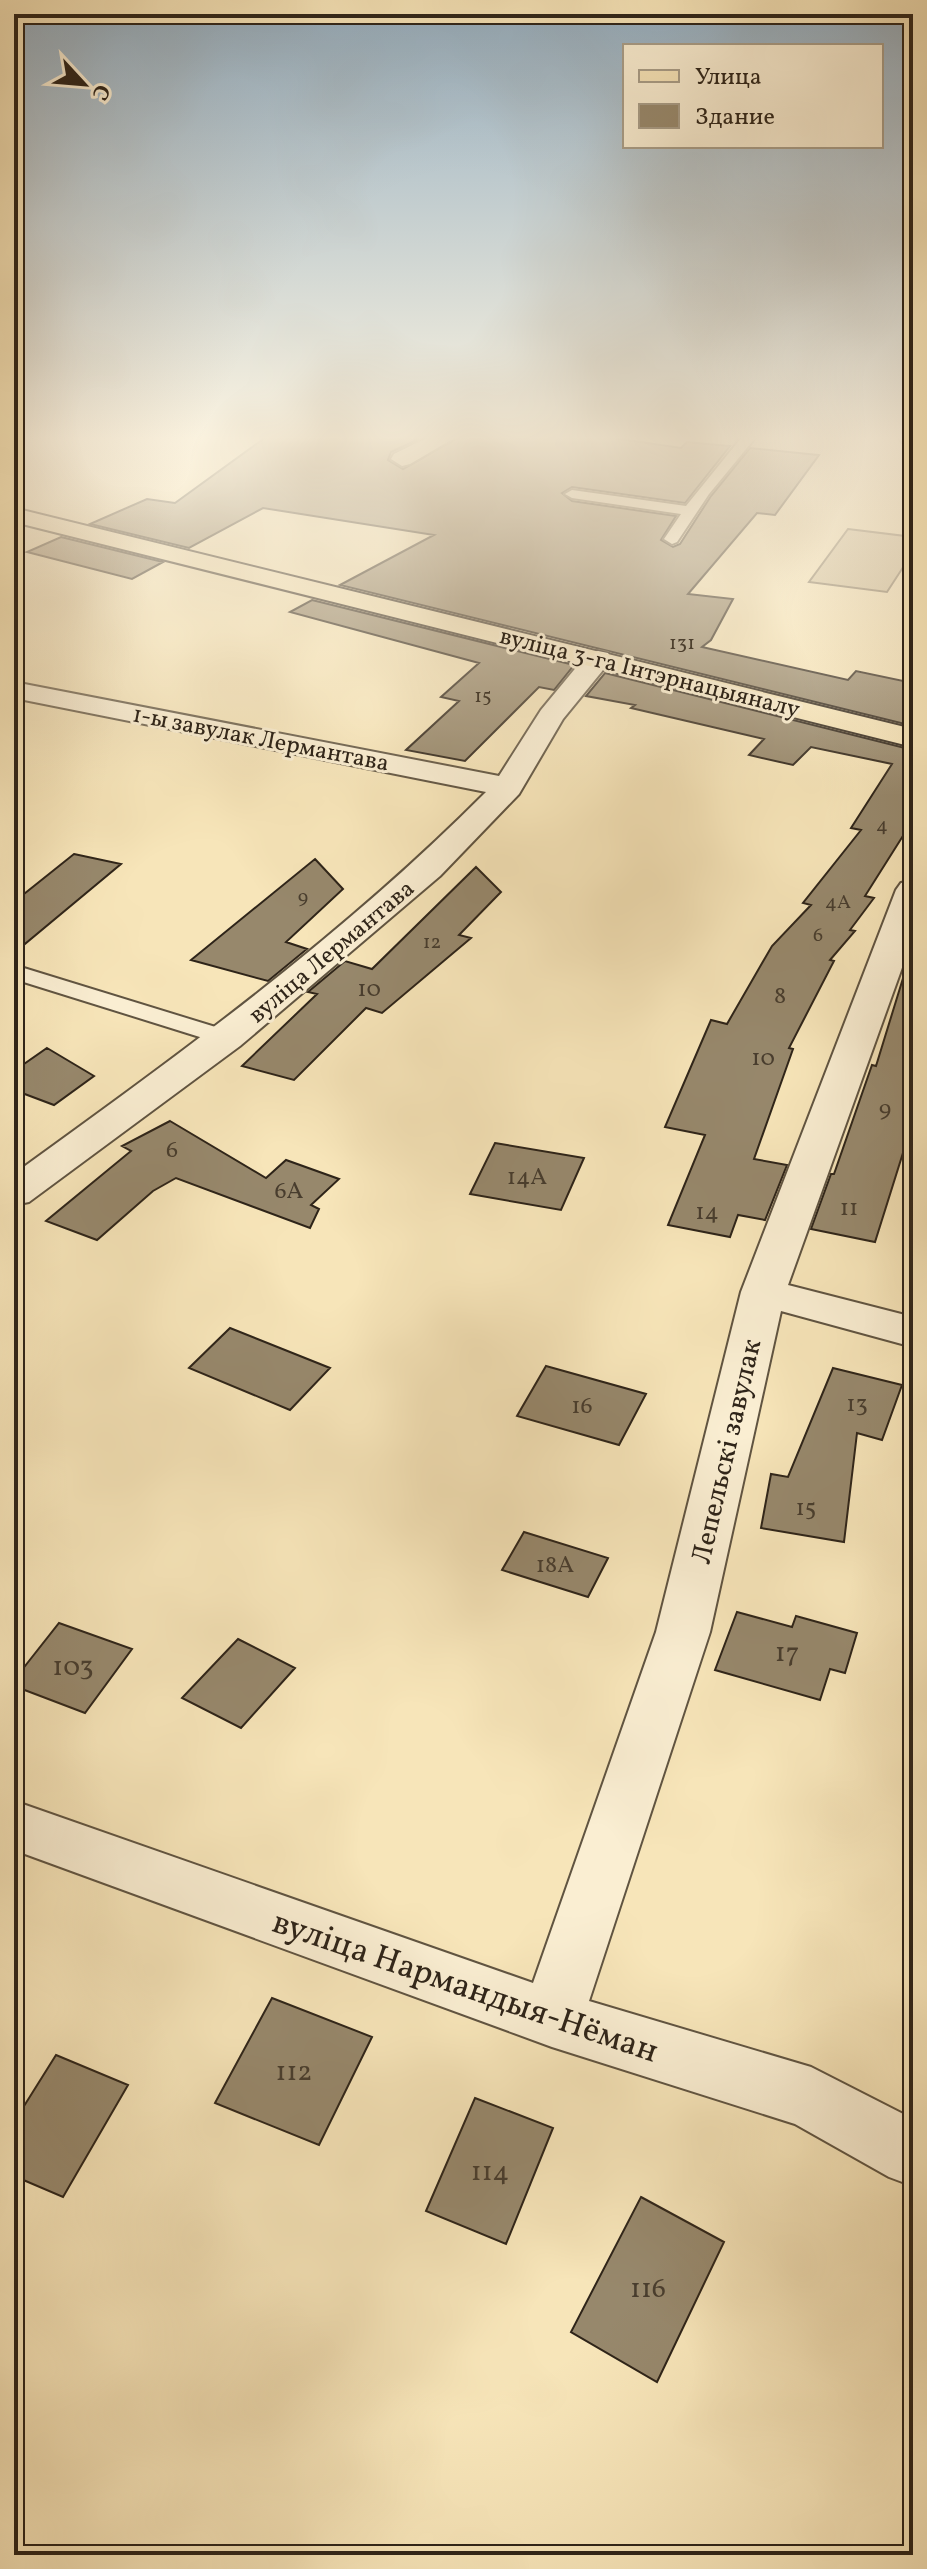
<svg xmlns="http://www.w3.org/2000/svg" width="927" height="2569" font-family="Vollkorn,serif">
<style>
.green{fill:#d5c49e;stroke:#82745c;stroke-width:2}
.building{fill:#97886c;stroke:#2e2419;stroke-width:2}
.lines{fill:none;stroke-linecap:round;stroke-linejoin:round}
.lane-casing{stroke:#605441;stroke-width:4}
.street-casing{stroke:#605441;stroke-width:4}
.primary-casing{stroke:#2e2419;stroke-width:4}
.lane{fill:#faeed2;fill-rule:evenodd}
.street{fill:#faeed2;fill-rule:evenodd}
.primary{fill:#f7e5b9;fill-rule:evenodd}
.labels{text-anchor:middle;stroke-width:6;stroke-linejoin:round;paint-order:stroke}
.far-number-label{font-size:20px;fill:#483d2e}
.far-street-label{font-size:24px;fill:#2e2419;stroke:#faeed2}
.number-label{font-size:24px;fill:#483d2e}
.street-label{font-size:28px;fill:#2e2419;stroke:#faeed2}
.near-number-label{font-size:28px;fill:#483d2e}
.near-street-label{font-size:34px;fill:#2e2419;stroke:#faeed2}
</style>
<rect width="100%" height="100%" fill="#f7e5b9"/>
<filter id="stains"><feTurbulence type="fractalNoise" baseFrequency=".0025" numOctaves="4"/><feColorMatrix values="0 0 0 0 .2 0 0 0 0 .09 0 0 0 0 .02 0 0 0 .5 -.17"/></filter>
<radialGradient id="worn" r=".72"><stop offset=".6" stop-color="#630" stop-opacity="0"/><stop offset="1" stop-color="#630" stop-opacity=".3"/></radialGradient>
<path class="green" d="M848,529l65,8v15l-26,40 -78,-10z"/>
<path class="building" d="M266,437h157l-32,15 -3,8 15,9 56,-32h148l74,11 6,-6 43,4 -45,57 -113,-16 -10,6 10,8 104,15 -15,24 12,7 7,-3 31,-48 39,-48 69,7 -44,60 -18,-2 -69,81 45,5 -22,41 -9,7 146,33 8,-9 57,12v43l-573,-141 94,-50 -171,-27 -74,40 -99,-24 57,-25 28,4z
M61,537l102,25 -31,17 -105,-27z
M312,600l262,65 -20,25 -15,-3 -74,74 -59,-11 53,-49 -18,-4 38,-34 -189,-51z
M605,673l308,77v70l-48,76 9,2 -24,32 5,1 -25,29 4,1 -45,87 4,1 -39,110 33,6 -22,55 -27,-5 -8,22 -62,-12 37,-90 -40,-8 46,-107 16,4 45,-78 39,-41 -8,-2 58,-73 -10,-2 41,-64 -81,-17 -18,18 -44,-10 15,-16 -133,-31 4,-3 -49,-9z
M74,854l47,10 -107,89v-51z
M315,859l28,30 -57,53 21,7 -39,32 -77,-21z
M476,867l25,25 -42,43 12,3 -89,75 -16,-5 -72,72 -52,-14 75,-72 -9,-2 37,-31 27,8z
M904,975l9,1v145l-38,121 -64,-13 20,-55h3l38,-109 4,1z
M47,1048l47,28 -40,29 -40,-15v-19z
M170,1121l96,57 20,-18 53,19 -28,26 8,4 -9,19 -134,-50 -23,13 -56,49 -51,-19 85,-70 -9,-5z
M495,1143l89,15 -23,52 -91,-16z
M230,1328l100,40 -40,42 -101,-42z
M546,1366l100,28 -27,51 -102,-29z
M833,1368l69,17 -20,55 -25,-7 -13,109 -83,-14 10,-54 17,3z
M524,1532l84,26 -20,39 -86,-27z
M737,1612l55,15 4,-11 61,17 -12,40 -15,-4 -10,31 -105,-30z
M59,1623l73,26 -47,64 -71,-27v-6z
M238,1639l57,29 -54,60 -59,-30z
M272,1998l100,39 -53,108 -104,-42z
M56,2055l72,30 -65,112 -49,-21v-54z
M475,2098l78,30 -47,116 -80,-33z
M641,2197l83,45 -67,140 -86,-50z"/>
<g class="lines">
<g class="lane-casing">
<path id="lane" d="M742,437h14l-47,57 -32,48 -5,2 -8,-5 17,-25 -109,-16 -7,-4 7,-4 114,16z
M14,965l221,68 4,5 -4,5h-16l-205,-64z"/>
</g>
<g class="street-casing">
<path id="street" d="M429,437h27l-46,27 -8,2 -11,-7 3,-5z
M598,651l10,2 4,6 -49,60 -44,75 -79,82 -200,170 -211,156 -15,3v-31c166,-120 328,-237 472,-382l-472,-94v-16l485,94 42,-66 47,-57z
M913,880v57l-125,348 125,32v30l-132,-36 -71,321 -121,369 222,66 102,52v67l-24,-9 -94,-53 -243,-77 -538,-197v-49l519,182 123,-351 85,-340 155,-402 5,-7z"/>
</g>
<g class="primary-casing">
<path id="primary" d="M899,437h14v6l-11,-1z
M14,508l899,221v18l-899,-225z"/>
</g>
<use href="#lane" class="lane"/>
<use href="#street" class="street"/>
<use href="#primary" class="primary"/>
</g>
<linearGradient id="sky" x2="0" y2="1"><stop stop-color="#93adc0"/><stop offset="0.55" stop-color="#fbf3e0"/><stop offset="1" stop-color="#fbf3e0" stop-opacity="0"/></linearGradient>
<rect width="927" height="796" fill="url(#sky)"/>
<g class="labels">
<g class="far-number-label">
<text x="682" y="649">131</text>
<text x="483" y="702">15</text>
<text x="882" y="831">4</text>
<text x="303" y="903">9</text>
<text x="838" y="908">4А</text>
<text x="818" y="941">6</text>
<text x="432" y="948">12</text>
</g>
<g class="far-street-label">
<text transform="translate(650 672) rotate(14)" y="8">вуліца 3-га Інтэрнацыяналу</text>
<text transform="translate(261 738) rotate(11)" y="8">1-ы завулак Лермантава</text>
<text transform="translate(331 951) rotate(-40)" y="8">вуліца Лермантава</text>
</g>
<g class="number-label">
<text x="369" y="996">10</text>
<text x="780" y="1003">8</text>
<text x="763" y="1065">10</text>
<text x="885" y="1116">9</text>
<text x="172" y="1157">6</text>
<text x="527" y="1184">14А</text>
<text x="289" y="1198">6А</text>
<text x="849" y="1215">11</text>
<text x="707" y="1219">14</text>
<text x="857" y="1411">13</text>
<text x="582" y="1413">16</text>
<text x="806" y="1515">15</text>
<text x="555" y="1572">18А</text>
</g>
<g class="street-label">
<text transform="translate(725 1451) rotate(-77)" y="10">Лепельскі завулак</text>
</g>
<g class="near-number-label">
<text x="787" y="1661">17</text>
<text x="73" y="1675">103</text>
<text x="294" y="2080">112</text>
<text x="490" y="2180">114</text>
<text x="648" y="2297">116</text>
</g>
<g class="near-street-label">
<text transform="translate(466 1985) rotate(19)" y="12">вуліца Нармандыя-Нёман</text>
</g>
</g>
<rect width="927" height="2569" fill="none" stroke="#f7e5b9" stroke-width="48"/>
<rect x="16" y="16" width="895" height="2537" fill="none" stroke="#2e2419" stroke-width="4"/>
<rect x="24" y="24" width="879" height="2521" fill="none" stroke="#2e2419" stroke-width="2"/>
<rect x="623" y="44" width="260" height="104" fill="#faeed2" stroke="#a89d88" stroke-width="2"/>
<rect x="639" y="70" width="40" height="12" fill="#f7e5b9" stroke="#a89d88" stroke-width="2"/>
<text x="695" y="84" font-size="24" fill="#2e2419">Улица</text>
<rect x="639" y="104" width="40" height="24" fill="#97886c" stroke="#a89d88" stroke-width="2"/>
<text x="695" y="124" font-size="24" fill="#2e2419">Здание</text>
<g transform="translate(84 84) rotate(116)" stroke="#faeed2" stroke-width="6" paint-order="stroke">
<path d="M0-6L14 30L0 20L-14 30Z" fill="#2e2419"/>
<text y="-12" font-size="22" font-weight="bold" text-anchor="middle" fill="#2e2419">С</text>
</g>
<rect width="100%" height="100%" filter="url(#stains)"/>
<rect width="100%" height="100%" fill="url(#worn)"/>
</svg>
